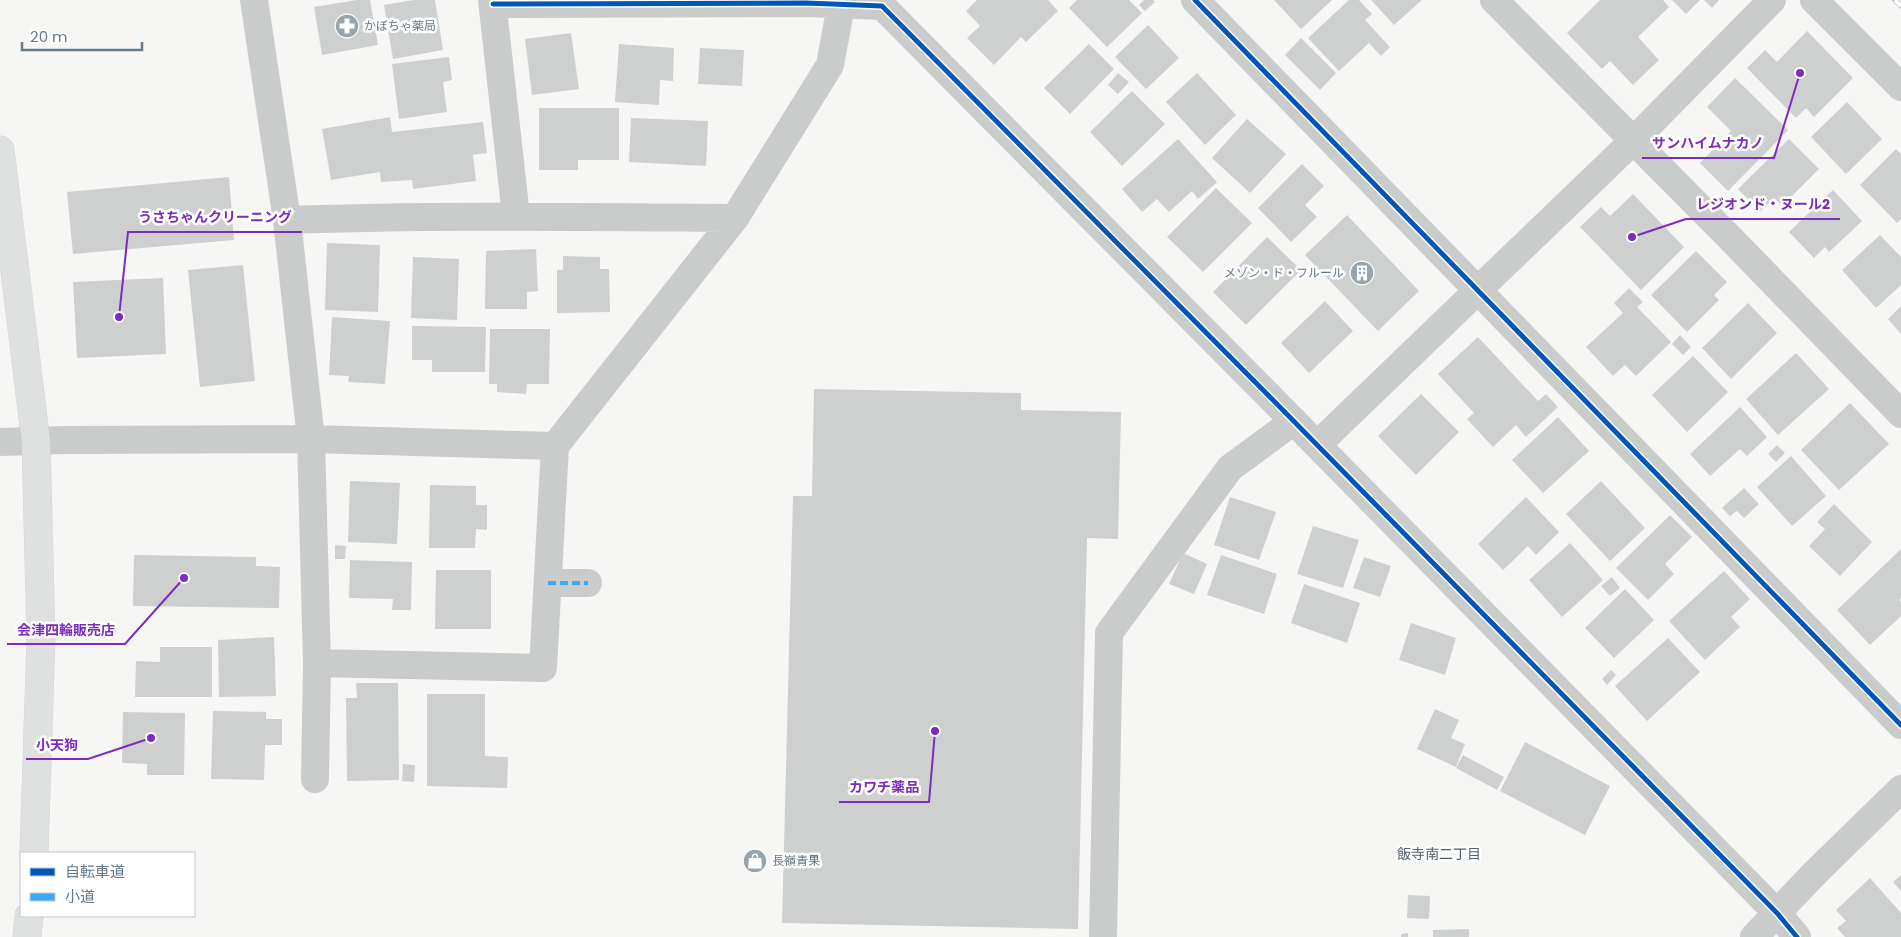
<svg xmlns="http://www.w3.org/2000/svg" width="1901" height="937" font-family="Poppins,'Noto Sans JP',sans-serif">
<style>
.building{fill:#ced0d0}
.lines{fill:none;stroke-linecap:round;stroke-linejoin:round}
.secondary-casing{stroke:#d3d4d5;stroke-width:29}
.street{stroke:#cacccc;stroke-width:28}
.secondary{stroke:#dfe0e0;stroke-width:28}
.rail-casing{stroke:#c0c2c3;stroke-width:5.5}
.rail{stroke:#fff;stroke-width:4;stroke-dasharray:11;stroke-linecap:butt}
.quiet{stroke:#3fa9f5;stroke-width:4;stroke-dasharray:8 4;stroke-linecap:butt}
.cycleway-casing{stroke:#fff;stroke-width:8}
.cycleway{stroke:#0057b8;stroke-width:5}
.labels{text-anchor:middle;stroke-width:5;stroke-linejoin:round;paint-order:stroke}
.poi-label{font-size:12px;fill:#637987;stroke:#fff;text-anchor:start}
.neighbourhood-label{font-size:14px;fill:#52626c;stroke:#fff}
.leader{fill:none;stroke:#7b2cbf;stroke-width:2}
.callout-dot{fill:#7b2cbf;stroke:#fff;stroke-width:2}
.callout-label{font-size:14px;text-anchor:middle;font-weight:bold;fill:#7b2cbf;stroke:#fff;stroke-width:5;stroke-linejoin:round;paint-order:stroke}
</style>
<rect width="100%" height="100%" fill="#f6f6f4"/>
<path class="building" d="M357,0h13l8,45 -56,10 -8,-48z
M414,0h21l8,50 -50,9 -9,-54z
M977,0h71l10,11 -32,31 -5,-5 -27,28 -27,-27 13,-12 -14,-15z
M1077,0h52l13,13 -35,34 -38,-39z
M1144,0h9l2,2 -10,9 -6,-6z
M1274,0h58l-31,29z
M1349,0h10l13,14 -7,6 25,27 -9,9 -12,-13 -30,28 -31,-33z
M1371,0h51l-28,25z
M1600,0h63l6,7 -31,30 21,23 -26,25 -23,-24 -8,8 -35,-36z
M1672,0h28l-14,14z
M1704,0h15l-7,8z
M1148,25l31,33 -33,31 -31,-32z
M1807,31l46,47 -39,39 -8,-9 -10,10 -49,-50 18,-18 12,12z
M571,33l8,56 -47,6 -7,-56z
M1301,38l35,35 -16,17 -35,-35z
M619,44l55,4 -1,33 -13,-1 -1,25 -44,-3z
M1089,44l25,25 -44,45 -26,-26z
M700,48l44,2 -2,36 -44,-2z
M449,57l3,23 -9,2 4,30 -48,7 -7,-55z
M1118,73l11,9 -11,12 -10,-9z
M1197,73l39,42 -31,30 -39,-43z
M1735,78l53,52 -60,61 -28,-28 31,-32 -24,-24z
M1132,91l33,33 -43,42 -32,-34z
M1847,102l35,37 -36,35 -35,-37z
M539,108h80v52h-41v10h-39z
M390,117l2,15 91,-10 4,31 -14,2 3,26 -63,8 -1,-9 -31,2 -1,-10 -49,8 -9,-51z
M631,118l77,3 -2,45 -77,-4z
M1247,119l39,35 -36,39 -38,-35z
M1178,139l39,43 -19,17 -6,-8 -23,21 -12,-13 -15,13 -20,-23z
M1789,139l30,30 -37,37 -8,-8 -14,14 -22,-23z
M1896,149l5,5v65l-4,4 -37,-38z
M1302,164l22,22 -19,19 12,12 -26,25 -33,-34z
M229,177l5,63 -161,14 -6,-62z
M1216,188l36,35 -49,49 -36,-35z
M1833,190l29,31 -33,31 -4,-5 -11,11 -25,-26z
M1633,194l51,53 -43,43 -61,-63 21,-20 9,9z
M1347,215l72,76 -41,40 -73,-76z
M1880,235l21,22v28l-25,23 -34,-38z
M1267,237l34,33 -55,55 -33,-33z
M327,243l53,2 -2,67 -53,-2z
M536,249l2,42 -11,1v17h-42l1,-58z
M1696,251l31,31 -13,13 5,5 -32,32 -36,-37z
M563,256l37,1v12h9l1,43 -53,1v-43h6z
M413,257l46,2 -2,61 -46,-2z
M243,265l12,116 -55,6 -12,-117z
M163,278l3,76 -89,4 -4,-76z
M1629,288l14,14 -6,5 34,35 -35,34 -11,-11 -12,11 -27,-29 37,-34 -9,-10z
M1325,301l28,30 -44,42 -28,-30z
M1748,303l29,30 -46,46 -29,-31z
M1901,306v28l-13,-15z
M332,317l58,4 -5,63 -37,-2 1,-6 -20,-1z
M412,326l74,1 -1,45h-53v-12h-20z
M490,329h60l-1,55h-22l-1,10 -29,-2v-8h-8z
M1680,335l11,12 -8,8 -11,-11z
M1478,337l60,64 8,-7 12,13 -32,30 -10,-12 -23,22 -26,-28 7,-6 -36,-39z
M1796,353l33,36 -51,46 -32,-36z
M1693,356l35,36 -41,40 -35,-37z
M814,389l207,4v17l100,2 -3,127 -31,-1 -9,391 -296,-6 11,-427h19z
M1421,394l38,38 -43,43 -38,-39z
M1850,403l39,41 -50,46 -38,-40z
M1740,407l27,30 -20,19 -7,-7 -30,27 -20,-22z
M1558,417l31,34 -46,42 -31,-33z
M1777,445l8,8 -9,9 -8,-8z
M1791,456l35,40 -34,30 -35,-39z
M350,481l50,2 -3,61 -49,-2z
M1601,481l44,47 -35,33 -44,-47z
M430,485l46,1v19h11v25l-11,-1 -1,19h-46z
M1744,488l15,16 -15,14 -7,-7 -7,5 -8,-8z
M1230,497l46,15 -17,48 -45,-15z
M1526,497l33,35 -23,23 -8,-9 -25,24 -25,-26z
M1834,504l38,38 -32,34 -31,-30 16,-17 -8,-7z
M1670,515l22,22 -27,27 9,10 -26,26 -32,-32z
M1313,526l46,14 -16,48 -46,-14z
M1570,543l33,37 -41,37 -33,-37z
M335,545l11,1 -1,13h-10z
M1901,549v49l-2,2 2,2v14l-31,29 -33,-35z
M1183,553l24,11 -13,30 -25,-10z
M134,555l122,2v9l24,1 -1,41 -146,-2z
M1221,555l56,19 -13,40 -57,-19z
M1364,557l27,9 -11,31 -27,-9z
M350,560l62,2 -1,48h-19l1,-11 -44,-1z
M436,570h55v59h-56z
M1724,571l26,28 -19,18 9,10 -35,33 -36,-39z
M1612,577l8,11 -10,8 -9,-10z
M1304,584l56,19 -13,40 -56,-20z
M1625,589l29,31 -40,38 -29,-30z
M1411,623l45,15 -11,37 -46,-15z
M274,637l2,59 -57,1 -1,-57z
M1668,638l32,34 -53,49 -32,-35z
M160,647h52v50h-77l1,-36 24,1z
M1611,670l5,5 -9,10 -5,-6z
M356,683h42l1,97 -52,1 -1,-83h11z
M427,694h58v62l23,1 -1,31 -80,-2z
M1435,709l24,11 -8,18 14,6 -9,23 -39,-18z
M213,711l53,1v7h16v26h-17l-1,35 -53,-1z
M123,712l62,1 -1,62h-37v-11l-25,-1z
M1525,742l85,44 -25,49 -85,-44z
M1463,755l41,22 -7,13 -41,-22z
M403,764l12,1 -1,17 -12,-1z
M1901,875v16l-8,-9z
M1870,878l31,35v24h-56l-8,-9 9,-7 -10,-11z
M1408,895l22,1 -1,23 -22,-1z
M1469,929v8h-36v-7z
M1408,933v4h-7v-3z"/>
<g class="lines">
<g class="secondary-casing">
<path id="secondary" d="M0,150l36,292 5,197 -7,214
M27,937l2,-21"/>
</g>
<path class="street" d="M254,0l33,220 24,219 6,224 -2,116
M492,0l24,216
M1195,0l706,725
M1494,0l242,244 165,170
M1814,0l87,87
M493,4l313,-1 76,3 385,388 510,519 20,24
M287,220c149,-5 298,-3 448,-2
M0,442l66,-2 245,-1 244,7
M1317,445l316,-304 139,-141
M548,583h40
M317,663l226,5 12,-222 180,-228 95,-153 12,-65
M1103,937l6,-304 121,-165 64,-47
M1754,937l62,-65 85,-83"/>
<use href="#secondary" class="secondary"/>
<g class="rail-casing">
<path id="rail" d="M1895,0l6,6"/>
</g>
<use href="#rail" class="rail"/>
<path class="quiet" d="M548,583h40"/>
<g class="cycleway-casing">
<path id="cycleway" d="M1195,0l706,725
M493,4l313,-1 76,3 385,388 510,519 20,24"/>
</g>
<use href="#cycleway" class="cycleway"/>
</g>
<defs>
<g id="pharmacy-disc" transform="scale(1.25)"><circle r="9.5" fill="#96a5ad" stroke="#fff"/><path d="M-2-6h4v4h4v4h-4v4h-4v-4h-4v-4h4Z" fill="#fff"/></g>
<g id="building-disc" transform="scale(1.25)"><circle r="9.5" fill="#96a5ad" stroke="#fff"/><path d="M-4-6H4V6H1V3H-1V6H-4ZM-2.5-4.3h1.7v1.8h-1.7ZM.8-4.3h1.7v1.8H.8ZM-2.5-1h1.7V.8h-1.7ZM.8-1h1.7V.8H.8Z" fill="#fff"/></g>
<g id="shop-disc" transform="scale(1.25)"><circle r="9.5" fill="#96a5ad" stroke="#fff"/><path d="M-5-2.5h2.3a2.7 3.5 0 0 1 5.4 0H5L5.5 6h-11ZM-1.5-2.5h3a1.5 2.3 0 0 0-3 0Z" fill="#fff"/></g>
</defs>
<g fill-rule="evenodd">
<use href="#pharmacy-disc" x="347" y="26"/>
<use href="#building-disc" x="1362" y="273"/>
<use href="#shop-disc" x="755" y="861"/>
</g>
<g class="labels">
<g class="poi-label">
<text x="364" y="30">かぼちゃ薬局</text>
<text x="1344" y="277" text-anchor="end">メゾン・ド・フルール</text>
<text x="772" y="865">長嶺青果</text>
</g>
<g class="neighbourhood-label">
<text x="1439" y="859">飯寺南二丁目</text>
</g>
</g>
<path class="leader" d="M1800 73L1774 158H1642M1632 237L1686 219H1840M119 317L128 232H302M184 578L125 644H7M151 738L88 759H26M935 731L929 802H839"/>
<g class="callout-dot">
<circle cx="1800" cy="73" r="5"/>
<circle cx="1632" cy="237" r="5"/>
<circle cx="119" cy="317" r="5"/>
<circle cx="184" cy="578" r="5"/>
<circle cx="151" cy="738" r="5"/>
<circle cx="935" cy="731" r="5"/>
</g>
<g class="callout-label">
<text x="1708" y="148">サンハイムナカノ</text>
<text x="1763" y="209">レジオンド・ヌール2</text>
<text x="215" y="222">うさちゃんクリーニング</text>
<text x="66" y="635">会津四輪販売店</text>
<text x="57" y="750">小天狗</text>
<text x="884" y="792">カワチ薬品</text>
</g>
<rect x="20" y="852" width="175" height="65" fill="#ffffff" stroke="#c1c9cf"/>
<rect x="30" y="868" width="25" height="8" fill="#0057b8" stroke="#c1c9cf"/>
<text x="65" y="877" font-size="15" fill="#637987">自転車道</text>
<rect x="30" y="893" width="25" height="8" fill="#3fa9f5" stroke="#c1c9cf"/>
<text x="65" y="902" font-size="15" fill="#637987">小道</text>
<path d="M22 42v8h120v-8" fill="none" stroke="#637987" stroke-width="2.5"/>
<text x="30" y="42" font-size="15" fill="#637987" stroke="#ffffff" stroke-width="4" paint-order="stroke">20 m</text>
</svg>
